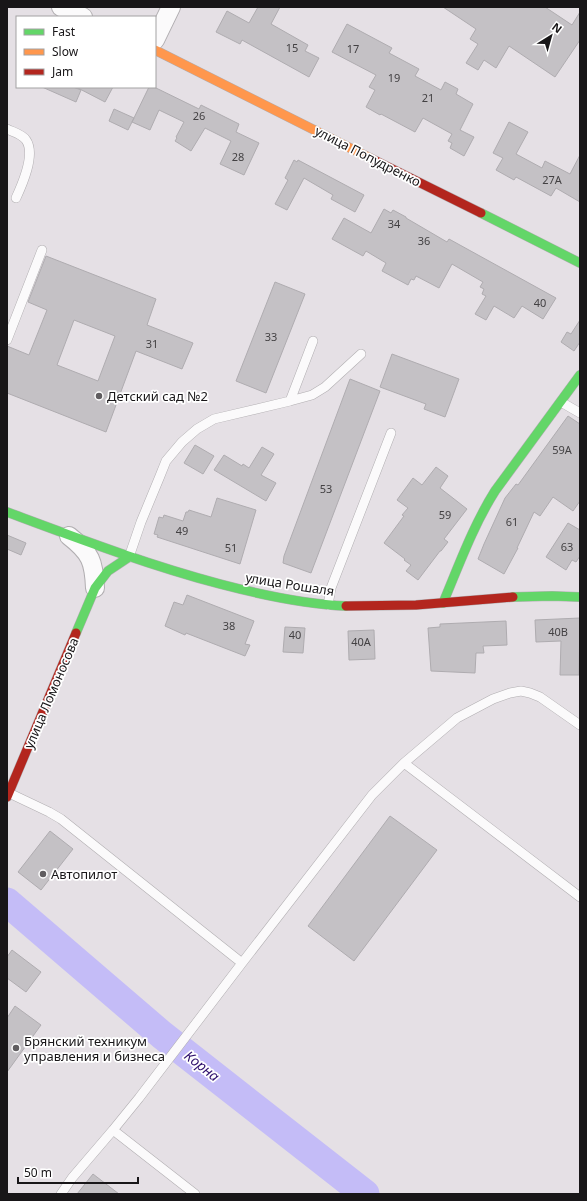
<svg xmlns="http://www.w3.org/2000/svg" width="587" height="1201" font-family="'Noto Sans',sans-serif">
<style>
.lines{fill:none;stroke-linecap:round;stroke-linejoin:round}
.river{stroke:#c4bcf7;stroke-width:29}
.building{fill:#c4c1c5;stroke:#afacb0;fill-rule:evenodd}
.lane-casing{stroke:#b1aeb1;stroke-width:10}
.street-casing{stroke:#b1aeb1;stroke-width:20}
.fast-casing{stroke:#b1aeb1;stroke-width:10}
.slow-casing{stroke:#b1aeb1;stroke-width:10}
.jam-casing{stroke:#b1aeb1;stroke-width:10}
.lane{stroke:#fbfafb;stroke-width:9}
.street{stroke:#fbfafb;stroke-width:18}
.fast{stroke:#63d668;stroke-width:9}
.slow{stroke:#ff974d;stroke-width:9}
.jam{stroke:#b3261e;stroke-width:9}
.poi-dot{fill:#605d60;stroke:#fff;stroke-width:1.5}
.labels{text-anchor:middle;stroke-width:3.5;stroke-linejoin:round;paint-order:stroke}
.number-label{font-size:11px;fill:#434143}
.street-label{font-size:13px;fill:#181618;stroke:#fff}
.poi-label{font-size:13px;fill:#181618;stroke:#fff;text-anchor:start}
.water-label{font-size:14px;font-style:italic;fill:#2e106d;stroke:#fff}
</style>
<rect width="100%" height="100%" fill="#e5e0e5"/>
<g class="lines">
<path class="river" d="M7,902l155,133 203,159"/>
</g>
<path class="building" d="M258,7h22l-9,17 37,21 -3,6 14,7 -10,19 -67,-37 -2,4 -24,-12 11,-21 22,12z
M443,7h102l27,18 8,-13v28l-25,37 -46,-31 -13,22 -12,-8 -6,10 -12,-7 12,-19 -8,-5 6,-10z
M347,24l45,24 -3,5 30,16 -4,7 26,14 4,-8 13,7 -2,5 17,10 -13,26 14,7 -10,19 -14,-8 2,-5 -4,-2 4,-7 -29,-16 -8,14 -34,-18 -1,1 -14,-8 9,-17 -6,-3 7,-12 -44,-23z
M42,87h31l8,3 -5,12z
M76,87h37l-8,15z
M149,87h5l45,22 2,-4 38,19 -3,8 23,11 -15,32 -24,-11 11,-23 -26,-13 -14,23 -16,-10 2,-3 -1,-1 8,-15 -25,-12 -9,20 -18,-8z
M114,109l20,9 -6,12 -19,-9z
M509,122l19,10 -12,22 26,14 3,-7 25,13 10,-19v47l-24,-14 -5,8 -35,-19 -2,3 -18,-10 7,-12 -10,-5z
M294,160l3,2 1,-2 66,35 -9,17 -24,-13 2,-4 -29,-17 -17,32 -12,-6 13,-24 -3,-2z
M384,209l7,4 2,-3 13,7v1l41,24 2,-3 107,59 -13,21 -21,-13 -8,12 -20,-12 -8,14 -11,-6 11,-18 -4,-2 2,-5 -4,-2 3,-5 -31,-18 -13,24 -23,-12 -2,4 -3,-1 -3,6 -26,-14 4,-8 -20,-12 -3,5 -31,-17 12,-21 27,15z
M46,256l110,43 -9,26 46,18 -11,26 -46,-18 -30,81 -99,-39v-47l22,9 18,-45 -19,-8zM74,320l41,16 -17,45 -41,-16z
M275,282l30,12 -39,99 -30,-12z
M580,320v22l-6,9 -13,-9 6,-10 4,2z
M392,354l67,25 -14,38 -21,-8 2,-5 -46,-17z
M350,379l30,12 -69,182 -28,-10 1,-7z
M568,416l12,8v77l-7,10 -20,-14 -13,19 -6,-4 -17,36h1l-14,26 -26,-15 6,-15 21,-46 11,-14 2,1z
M195,445l19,11 -11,18 -19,-11z
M262,447l12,7 -13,21 15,8 -10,18 -52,-31 10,-15 18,11 1,-2 6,4z
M436,467l12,9 -8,12 27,21 -23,30 4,3 -7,9h-1l-22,29 -12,-9 5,-6 -7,-5 1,-1 -21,-16 20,-27 -2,-1 6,-7 -11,-8 16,-22 9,7z
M217,498l39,12 -16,54 -83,-27 1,-2 -4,-1 5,-17 4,1 1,-3 19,6 3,-9h2l1,-2 22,7z
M568,523l12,7v26l-4,6 -4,-2 -6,10 -20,-13z
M7,535l19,8 -5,12 -14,-6z
M187,595l67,26 -9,23 5,1 -5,11 -59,-23 -1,2 -20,-9 9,-24 9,3z
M580,618l-1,57h-19l1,-34 -25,1 -1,-22z
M506,621l1,24 -24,1 1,7h-8l-1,20 -44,-2 -3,-43 12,-1v-3z
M285,627l20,1 -2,25 -20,-1z
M374,630l1,29 -26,1 -1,-29z
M390,816l47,34 -83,111 -46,-35z
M50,831l23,18 -32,41 -23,-18z
M12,950l29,22 -15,20 -19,-14v-21z
M15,1006l26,19 -34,47v-54z
M93,1174l26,20h-42z"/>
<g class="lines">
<g class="lane-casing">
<path id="lane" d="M7,129c6,3 15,5 19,11 10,14 -4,45 -10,58
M7,340l35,-90
M290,401l23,-60
M561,402l19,11
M129,557l12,-35 19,-46 6,-15 16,-19 15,-13 17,-10 76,-18 22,-6 13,-8 36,-33
M328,605l3,-17 60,-155
M404,763l176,134
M9,793l40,19 12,7 181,144
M113,1130l82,64
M61,1194l11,-16 41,-48 26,-32 103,-135 130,-168 32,-32 53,-45 36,-19 17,-6 11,-2 9,2 10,4 40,28"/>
</g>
<g class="street-casing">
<path id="street" d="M61,7l22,10
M155,40l16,-33
M69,536c22,17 25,26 26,52"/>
</g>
<g class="fast-casing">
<path id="fast" d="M481,213l99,50
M7,512c70,26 141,53 213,72 42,11 83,20 126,22
M513,597l39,-1 28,1
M443,603c16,-38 30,-77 52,-112l85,-116
M76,633l19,-45 13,-17 21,-14"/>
</g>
<g class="slow-casing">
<path id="slow" d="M155,50l215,108"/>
</g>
<g class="jam-casing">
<path id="jam" d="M370,158l111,55
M346,606l70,-1 97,-8
M7,797l69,-164"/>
</g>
<use href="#lane" class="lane"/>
<use href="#street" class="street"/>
<use href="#fast" class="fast"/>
<use href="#slow" class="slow"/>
<use href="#jam" class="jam"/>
</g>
<g class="poi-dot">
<circle cx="99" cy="396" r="4"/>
<circle cx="43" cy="874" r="4"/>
<circle cx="16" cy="1048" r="4"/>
</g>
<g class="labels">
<g class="number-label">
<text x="292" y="52">15</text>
<text x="353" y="53">17</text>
<text x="394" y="82">19</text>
<text x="428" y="102">21</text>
<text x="199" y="120">26</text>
<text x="238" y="161">28</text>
<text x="552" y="184">27А</text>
<text x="394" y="228">34</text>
<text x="424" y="245">36</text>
<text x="540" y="307">40</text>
<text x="271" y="341">33</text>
<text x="152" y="348">31</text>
<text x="562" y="454">59А</text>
<text x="326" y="493">53</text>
<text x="445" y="519">59</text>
<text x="512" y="526">61</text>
<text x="182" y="535">49</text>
<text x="567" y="551">63</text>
<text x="231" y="552">51</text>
<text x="229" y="630">38</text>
<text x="558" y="636">40В</text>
<text x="295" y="639">40</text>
<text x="361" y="646">40А</text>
</g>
<g class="street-label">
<text transform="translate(368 156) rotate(27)" y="5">улица Попудренко</text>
<text transform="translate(290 584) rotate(9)" y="5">улица Рошаля</text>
<text transform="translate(51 693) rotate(-67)" y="5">улица Ломоносова</text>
</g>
<g class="poi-label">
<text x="107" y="401">Детский сад №2</text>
<text x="51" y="879">Автопилот</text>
<text x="24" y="1046">Брянский техникум<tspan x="24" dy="15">управления и бизнеса</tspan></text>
</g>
<g class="water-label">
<text transform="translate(202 1066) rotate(38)" y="5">Корна</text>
</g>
</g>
<rect width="587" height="1201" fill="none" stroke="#181618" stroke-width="16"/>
<rect x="16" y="16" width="140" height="72" fill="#ffffff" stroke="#a3a2a3"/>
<rect x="24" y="29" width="20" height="6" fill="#63d668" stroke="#a3a2a3"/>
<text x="52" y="36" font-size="12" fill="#181618">Fast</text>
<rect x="24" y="49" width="20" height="6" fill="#ff974d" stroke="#a3a2a3"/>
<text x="52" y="56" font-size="12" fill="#181618">Slow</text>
<rect x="24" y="69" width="20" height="6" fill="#b3261e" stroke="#a3a2a3"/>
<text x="52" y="76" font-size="12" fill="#181618">Jam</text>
<g transform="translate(551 36) rotate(37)" stroke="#ffffff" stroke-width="3" paint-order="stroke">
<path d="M0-3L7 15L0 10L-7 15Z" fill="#181618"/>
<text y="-6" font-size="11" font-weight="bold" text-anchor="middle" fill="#181618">N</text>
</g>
<path d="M18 1177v6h120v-6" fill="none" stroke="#181618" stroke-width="2"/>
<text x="24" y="1177" font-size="12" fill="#181618" stroke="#ffffff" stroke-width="3" paint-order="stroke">50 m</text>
</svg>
